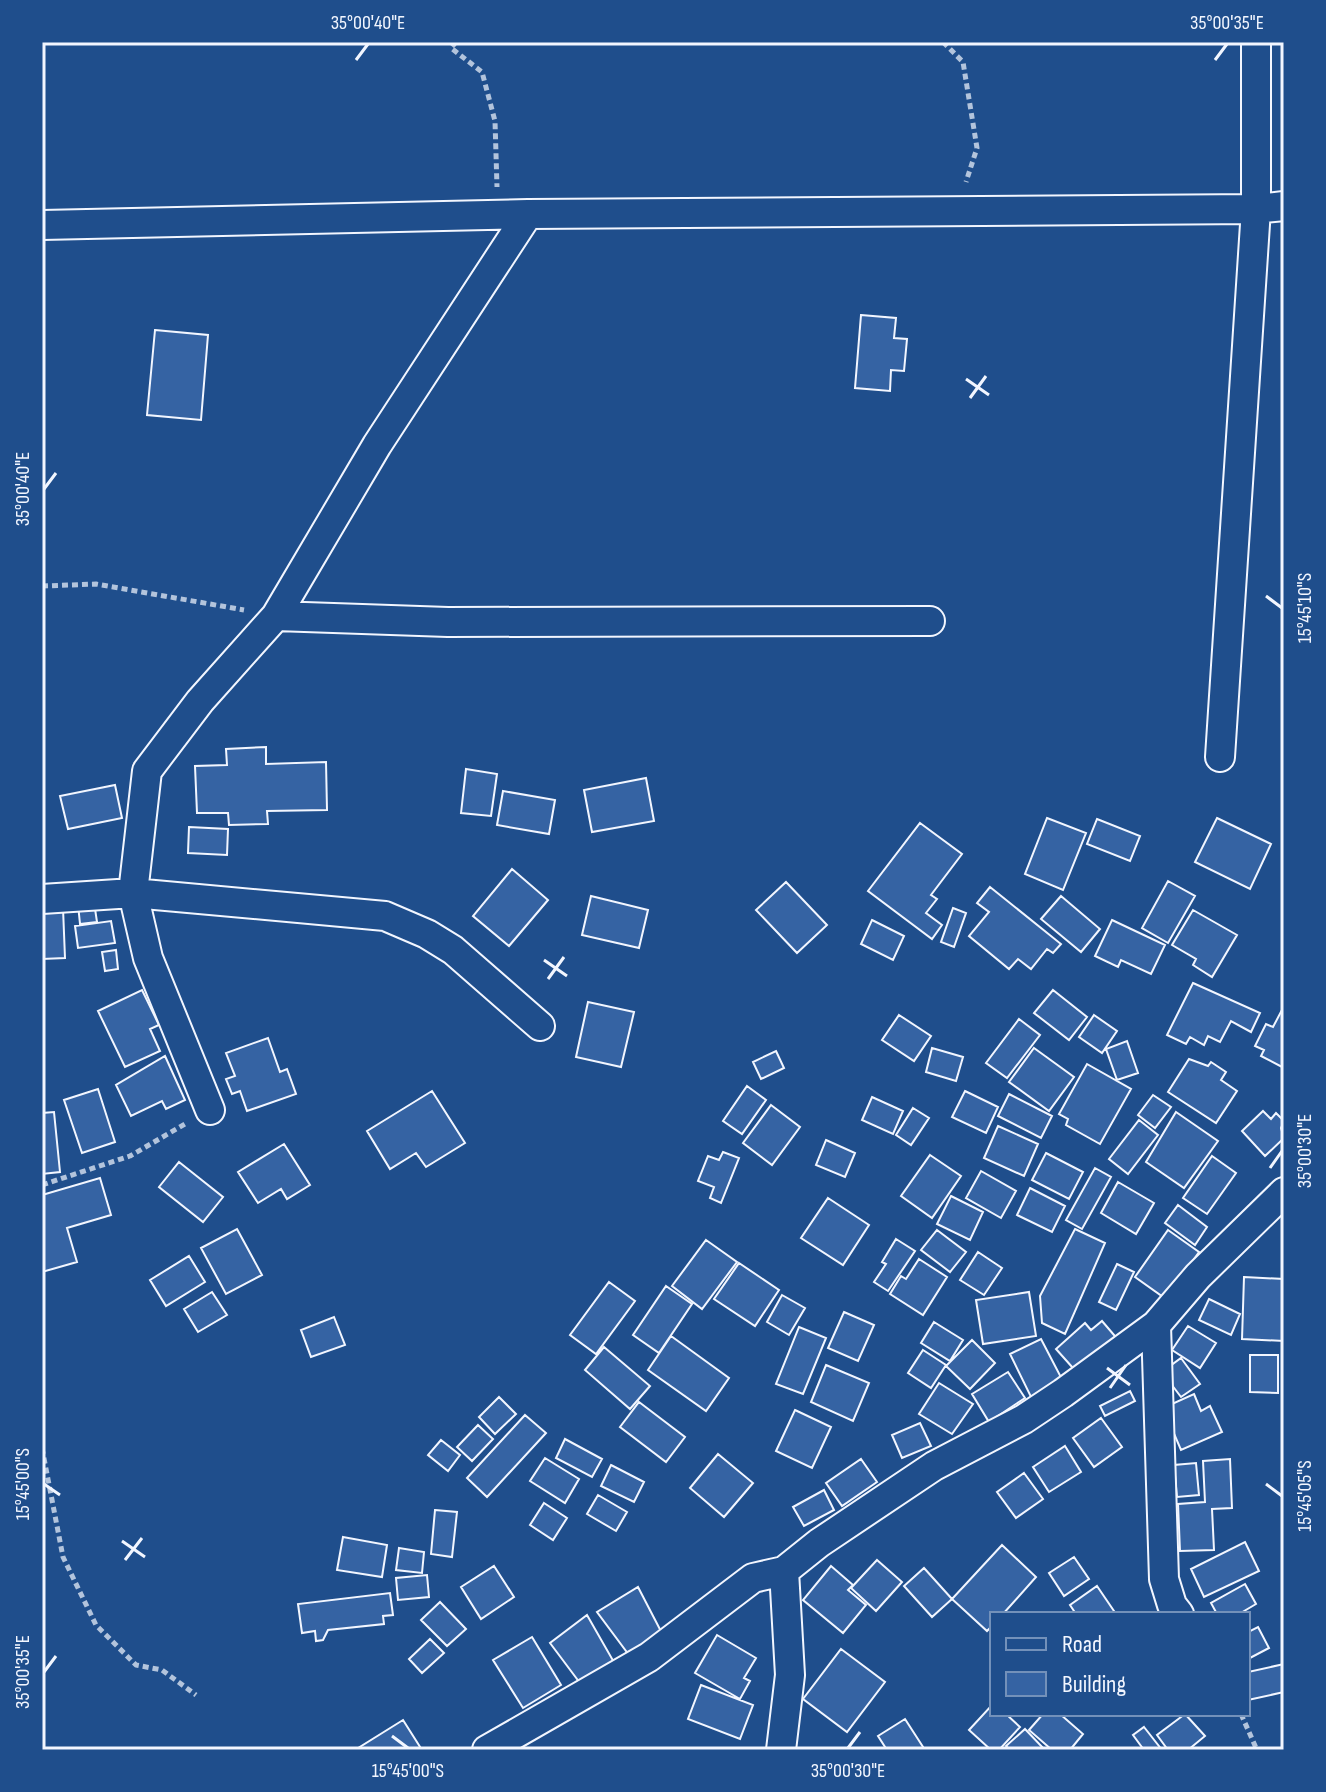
<svg xmlns="http://www.w3.org/2000/svg" width="1326" height="1792" font-family="'Sofia Sans Condensed',sans-serif">
<style>
.building{fill:#3563a3;stroke:#f2f6ff;stroke-width:2}
.lines{fill:none;stroke-linecap:round;stroke-linejoin:round}
.minor-casing{stroke:#f2f6ff;stroke-width:32}
.path{stroke:#b3c4dc;stroke-width:5;stroke-dasharray:6 4;stroke-linecap:butt}
.minor{stroke:#1f4e8c;stroke-width:28}
.ticks{fill:none;stroke:#f2f6ff;stroke-width:3}
.neatline{fill:none;stroke:#f2f6ff;stroke-width:3}
.ticks-label{font-size:20px;text-anchor:middle;fill:#f2f6ff}
</style>
<rect width="100%" height="100%" fill="#1f4e8c"/>
<path class="building" d="M861,315l35,3 -2,20 13,1 -3,32 -13,-1 -1,21 -35,-3z
M155,330l53,5 -7,85 -54,-5z
M266,747v17l60,-2 1,48 -60,1 1,13 -39,1 -1,-12h-31l-2,-47 32,-1 -1,-16z
M466,769l31,5 -6,42 -30,-3z
M646,778l8,43 -62,11 -8,-42z
M115,785l7,33 -54,11 -8,-33z
M503,791l52,9 -6,34 -52,-9z
M1047,818l39,15 -23,57 -38,-16z
M1217,818l54,26 -21,45 -55,-27z
M1097,819l43,17 -10,25 -43,-17z
M920,823l42,31 -31,41 6,4 -11,14 16,12 -10,14 -64,-48z
M189,827l39,2 -1,26 -39,-2z
M512,869l36,31 -39,46 -36,-30z
M1168,881l27,15 -27,47 -26,-15z
M786,882l41,43 -30,28 -41,-43z
M990,887l71,57 -8,9 -6,-4 -16,20 -13,-10 -9,10 -40,-33 20,-24 -12,-9z
M591,896l57,14 -9,38 -57,-13z
M1061,896l39,33 -19,23 -40,-33z
M94,902l3,20 -17,2 -2,-20z
M63,908l2,50 -23,1v-50z
M953,908l13,5 -12,34 -13,-5z
M1193,910l44,25 -25,42 -19,-12 3,-6 -24,-14z
M872,920l32,16 -11,24 -32,-16z
M1112,920l53,25 -14,29 -30,-14 -3,7 -23,-11z
M111,921l4,22 -37,5 -3,-22z
M116,950l2,19 -13,2 -3,-19z
M1193,983l67,30 -9,19 -20,-11 -11,21 -12,-6 -4,9 -14,-8 -4,7 -19,-9z
M142,990l17,35 -9,4 10,22 -35,16 -27,-56z
M1053,990l34,27 -18,23 -35,-27z
M588,1002l46,10 -13,55 -45,-10z
M1283,1008h1v60l-23,-12 3,-6 -9,-4 11,-22 7,3z
M899,1015l32,21 -17,25 -32,-21z
M1094,1015l23,16 -15,22 -23,-16z
M1019,1019l21,16 -33,43 -21,-15z
M268,1038l12,34 7,-3 9,25 -49,17 -7,-20 -8,3 -6,-15 9,-3 -9,-23z
M1127,1041l11,32 -21,7 -11,-31z
M932,1048l31,9 -7,24 -30,-9z
M1034,1048l40,29 -25,34 -40,-29z
M776,1051l8,17 -23,11 -8,-17z
M165,1056l20,44 -19,9 -4,-8 -31,15 -15,-31z
M1189,1059l19,7 3,-4 15,10 -5,8 16,11 -21,32 -48,-31z
M1087,1064l44,25 -31,55 -34,-19 2,-6 -9,-5z
M747,1086l19,14 -24,34 -19,-13z
M98,1089l17,53 -33,11 -18,-53z
M432,1091l33,52 -39,24 -10,-14 -26,16 -23,-38z
M965,1091l33,16 -12,26 -34,-16z
M1009,1094l43,22 -11,22 -43,-22z
M1153,1095l18,12 -16,21 -17,-13z
M872,1097l31,14 -10,23 -31,-14z
M771,1105l29,22 -28,38 -29,-22z
M913,1108l16,10 -18,27 -15,-10z
M1263,1111l8,8 5,-6 8,8 -3,7 3,10 -19,18 -23,-25z
M54,1112l6,60 -18,2v-61z
M1176,1112l42,29 -34,47 -38,-26z
M1139,1120l19,15 -30,39 -19,-15z
M998,1126l40,18 -14,32 -40,-18z
M826,1140l29,13 -10,24 -29,-12z
M284,1144l26,41 -23,14 -6,-10 -23,14 -20,-31z
M723,1152l16,6 -18,45 -11,-5 4,-11 -16,-6 10,-25 11,4z
M1046,1153l37,19 -14,27 -37,-19z
M930,1155l31,21 -29,42 -31,-22z
M1212,1156l24,17 -29,41 -24,-16z
M179,1162l44,35 -20,25 -44,-35z
M1095,1168l16,9 -29,52 -16,-9z
M981,1171l35,20 -15,27 -35,-20z
M100,1178l11,37 -44,13 10,34 -35,10v-77z
M1118,1182l36,21 -18,31 -35,-21z
M1030,1188l35,18 -13,26 -35,-17z
M951,1196l32,16 -13,28 -33,-16z
M828,1198l41,27 -26,40 -42,-27z
M1178,1205l29,22 -12,18 -30,-22z
M237,1229l25,46 -36,19 -25,-46z
M1075,1229l30,14 -40,91 -23,-11 -2,-27z
M937,1230l29,22 -16,20 -29,-22z
M1168,1230l31,22 -33,47 -31,-22z
M896,1239l19,12 -27,40 -14,-9 12,-18 -4,-2z
M706,1240l31,22 -35,47 -30,-23z
M978,1252l24,16 -18,27 -24,-15z
M189,1256l16,26 -39,24 -16,-26z
M919,1259l28,18 -24,38 -33,-21 11,-18 5,3z
M739,1263l40,27 -24,36 -41,-27z
M1117,1264l17,8 -18,38 -17,-8z
M1244,1277l40,2v62l-42,-2z
M609,1282l26,19 -39,53 -26,-19z
M666,1286l26,18 -33,49 -26,-18z
M212,1292l15,23 -29,17 -14,-23z
M1029,1292l7,44 -53,8 -7,-44z
M782,1295l23,13 -16,27 -22,-13z
M1209,1299l31,15 -9,21 -32,-15z
M844,1312l30,13 -16,36 -30,-13z
M334,1317l11,28 -34,12 -10,-27z
M1102,1321l18,21 -39,35 -25,-28 29,-26 6,7z
M934,1322l29,18 -13,21 -29,-18z
M1188,1326l28,17 -16,25 -28,-18z
M799,1327l27,11 -23,56 -27,-10z
M671,1336l58,42 -23,33 -58,-41z
M1041,1339l24,46 -32,16 -23,-47z
M972,1340l23,23 -25,26 -24,-23z
M604,1347l46,39 -20,23 -45,-39z
M923,1350l23,15 -15,23 -23,-15z
M1250,1355h28v38l-28,-1z
M1181,1358l19,26 -19,13 -19,-25z
M826,1365l43,18 -16,38 -42,-19z
M1008,1372l17,26 -36,24 -17,-28z
M939,1383l34,21 -21,30 -33,-20z
M1130,1391l5,10 -30,15 -5,-10z
M1194,1394l7,17 9,-5 12,26 -41,18 -18,-42z
M499,1397l17,17 -21,20 -16,-17z
M639,1402l46,35 -19,25 -46,-35z
M795,1410l36,17 -19,41 -36,-17z
M525,1415l21,18 -59,64 -20,-19z
M1101,1418l21,29 -28,20 -21,-29z
M920,1423l11,23 -29,12 -10,-23z
M478,1425l15,14 -21,22 -15,-14z
M565,1439l37,20 -10,18 -36,-19z
M441,1440l19,15 -12,16 -20,-16z
M1065,1446l16,26 -32,20 -16,-25z
M718,1454l35,29 -29,34 -34,-29z
M545,1458l34,21 -14,24 -35,-22z
M861,1459l16,23 -35,24 -16,-23z
M1230,1459l2,49 -20,1 2,41 -34,1 -2,-47 27,-2 -2,-41z
M1196,1463l3,32 -22,2 -3,-32z
M611,1465l33,17 -10,20 -33,-16z
M1024,1473l19,26 -27,19 -19,-26z
M824,1490l10,20 -30,16 -11,-19z
M598,1495l29,17 -11,19 -29,-17z
M544,1503l23,15 -14,22 -23,-15z
M435,1510l22,2 -5,45 -21,-3z
M343,1537l44,8 -5,32 -45,-7z
M1245,1542l14,29 -55,26 -13,-28z
M1002,1545l34,32 -33,37h-11v12l-5,5 -35,-32z
M399,1548l25,4 -2,21 -26,-3z
M1074,1557l15,22 -25,17 -15,-23z
M877,1560l25,22 -26,29 -25,-23z
M494,1566l20,31 -33,22 -20,-32z
M831,1566l22,19 -5,5 18,15 -23,28 -40,-33z
M924,1568l28,31 -20,18 -28,-31z
M427,1575l2,22 -31,3 -2,-22z
M1245,1584l11,20 -17,10h-22l-6,-11z
M1097,1586l19,28h-40l-6,-9z
M638,1587l27,52 -36,16 -32,-43z
M390,1593l3,22 -10,1 1,8 -56,6 -5,10 -7,1 -1,-10 -13,2 -4,-29z
M440,1602l26,27 -19,17 -26,-26z
M587,1615l28,49 -35,19 -30,-40z
M1258,1627l11,21 -21,11v-27z
M717,1635l39,23 -12,20 6,3 -10,18 -45,-26z
M532,1637l29,48 -38,23 -30,-48z
M430,1639l14,14 -22,20 -13,-14z
M841,1649l44,33 -38,50 -44,-33z
M1284,1664v28l-36,8v-28z
M701,1685l52,20 -13,34 -52,-20z
M992,1705v9h14l14,13 -21,23h-8l-22,-20z
M1043,1714h17l23,20 -13,16h-18l-23,-20z
M1185,1714l20,22 -17,14h-20l-11,-15z
M905,1719l20,31h-38l-9,-14z
M403,1720l19,30h-67z
M1144,1727l18,23h-18l-11,-15z
M1025,1729l20,21h-35l-4,-4z"/>
<g class="lines">
<g class="minor-casing">
<path id="minor" d="M42,225l486,-11 728,-5 28,-3
M276,616l172,6 482,-1
M1220,757l36,-548v-167
M42,899l91,-6 252,23 42,18 26,16 87,76
M210,1110l-62,-152 -15,-65 14,-122 53,-70 76,-85 101,-171 151,-231
M1156,1325l8,254 8,26 7,9
M487,1750l162,-93 104,-79 31,-7 35,-28 115,-77 90,-47 39,-26 93,-68 42,-49 86,-84
M781,1750l9,-75 -6,-104"/>
</g>
<path class="path" d="M456,42l-5,6 31,24 13,49 2,66
M943,42l20,20 14,86 -11,34
M42,586l54,-2 148,26
M42,1185l88,-29 55,-32
M42,1448l21,109 33,68 40,40 26,5 34,25
M1241,1714l16,36"/>
<use href="#minor" class="minor"/>
</g>
<path class="ticks" d="M356,60l12,-16M1215,60l12,-16M966,379l23,16M970,398l16,-22M44,489l12,-16M1266,596l16,12M544,960l23,16M548,979l16,-22M1270,1168l12,-17M1107,1368l23,17M1110,1388l16,-23M44,1484l16,11M1266,1484l16,12M122,1541l23,16M125,1560l17,-22M44,1672l12,-16M392,1736l16,12M848,1748l12,-16"/>
<rect width="1326" height="1792" fill="none" stroke="#1f4e8c" stroke-width="88"/>
<rect x="990" y="1612" width="260" height="104" fill="#1f4e8c" stroke="#7391ba" stroke-width="2"/>
<rect x="1006" y="1638" width="40" height="12" fill="#1f4e8c" stroke="#7391ba" stroke-width="2"/>
<text x="1062" y="1652" font-size="24" fill="#f2f6ff">Road</text>
<rect x="1006" y="1672" width="40" height="24" fill="#3563a3" stroke="#7391ba" stroke-width="2"/>
<text x="1062" y="1692" font-size="24" fill="#f2f6ff">Building</text>
<rect x="44" y="44" width="1238" height="1704" class="neatline"/>
<g class="ticks-label">
<text x="368" y="29">35°00'40"E</text>
<text x="1227" y="29">35°00'35"E</text>
<text transform="translate(22 489) rotate(-90)" y="7">35°00'40"E</text>
<text transform="translate(1304 608) rotate(-90)" y="7">15°45'10"S</text>
<text transform="translate(1304 1151) rotate(-90)" y="7">35°00'30"E</text>
<text transform="translate(22 1484) rotate(-90)" y="7">15°45'00"S</text>
<text transform="translate(1304 1496) rotate(-90)" y="7">15°45'05"S</text>
<text transform="translate(22 1672) rotate(-90)" y="7">35°00'35"E</text>
<text x="408" y="1777">15°45'00"S</text>
<text x="848" y="1777">35°00'30"E</text>
</g>
</svg>
